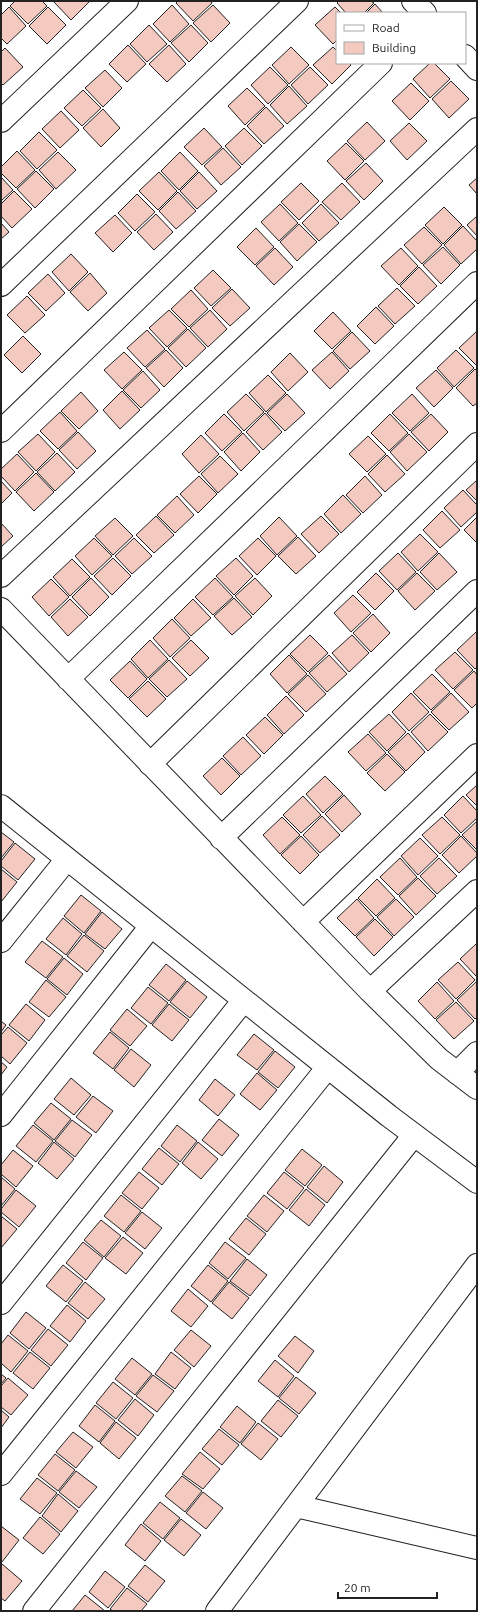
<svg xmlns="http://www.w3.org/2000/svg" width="478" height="1612" font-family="Ubuntu,sans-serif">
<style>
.building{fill:#f3c9c0;stroke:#222}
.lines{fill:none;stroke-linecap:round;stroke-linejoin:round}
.minor-casing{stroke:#222;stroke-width:24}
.minor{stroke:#fff;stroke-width:22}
</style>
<rect width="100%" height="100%" fill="#fff"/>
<path class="building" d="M15,1h27l5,5 -19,18 -18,-18z
M53,1h37l-19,19z
M178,1h33l1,2 -19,18 -17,-18z
M339,1h32l3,2 -10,10h-18l-9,-10z
M375,4l8,9h-17z
M172,5l17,19 -19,18 -17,-18z
M213,5l17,18 -19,19 -18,-19z
M9,7l17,19 -19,18 -6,-6v-23z
M48,7l18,18 -19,19 -18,-18z
M335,7l6,6h-4v27l-4,4 -18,-19z
M149,25l18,19 -20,18 -17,-18z
M191,25l17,18 -19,19 -18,-19z
M128,45l18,19 -19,18 -18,-18z
M169,45l17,19 -19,18 -18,-18z
M291,47l18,18 -20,19 -17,-19z
M333,47l4,4v12h12l2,2 -19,19 -19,-19z
M5,48l18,19 -20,18 -2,-2v-31z
M430,63h4l16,16 -20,19 -17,-19z
M270,67l18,18 -20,19 -17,-19z
M310,67l18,18 -20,19 -17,-19z
M105,70l17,18 -19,19 -18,-19z
M451,81l18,18 -20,19 -17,-19z
M411,83l18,18 -19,19 -18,-19z
M289,86l18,20 -20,18 -17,-19z
M247,88l18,18 -20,19 -17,-19z
M83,90l18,18 -19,18 -18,-18z
M266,107l18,19 -20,18 -17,-18z
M103,109l17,19 -19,19 -18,-19z
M61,111l18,19 -19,18 -18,-19z
M367,122l18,19 -20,19 -18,-19z
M409,123l18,18 -20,19 -17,-19z
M204,128l18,19 -20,18 -18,-18z
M244,128l18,18 -20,19 -17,-19z
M39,132l18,18 -20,19 -17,-18z
M346,143l18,18 -19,19 -18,-19z
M223,148l18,19 -20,18 -17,-19z
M17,151l18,19 -19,18 -15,-15v-6z
M58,152l18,18 -20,19 -17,-19z
M180,152l18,19 -19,19 -18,-19z
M366,163l17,18 -19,19 -18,-19z
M36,171l18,18 -19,19 -18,-19z
M159,172l18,19 -19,19 -19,-19z
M199,172l18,19 -20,18 -17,-18z
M1,177l12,13 -12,11z
M477,178v16l-8,-9z
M301,183l18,18 -20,19 -18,-18z
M342,183l18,19 -19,18 -19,-18z
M14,191l18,18 -20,19 -11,-12v-12z
M178,192l18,19 -20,18 -17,-18z
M137,194l18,18 -20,19 -17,-18z
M280,204l18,19 -19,18 -18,-19z
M321,204l18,19 -20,18 -17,-18z
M444,207l18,18 -19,19 -18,-19z
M156,214l17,18 -19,18 -17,-18z
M115,215l17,18 -19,19 -18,-19z
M477,216v20l-10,-11z
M1,223l8,9 -8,7z
M299,224l18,18 -20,19 -17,-19z
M463,226l14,15v8l-16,15 -17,-19z
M424,227l18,18 -20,19 -18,-19z
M256,228l18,19 -19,18 -18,-18z
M443,247l17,18 -19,19 -18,-19z
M275,248l18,19 -19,18 -18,-19z
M401,248l17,18 -19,19 -18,-19z
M71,254l17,18 -19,19 -17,-19z
M419,267l18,19 -19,18 -18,-18z
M213,270l18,18 -20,18 -17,-18z
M90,273l17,20 -19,18 -18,-19z
M48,274l17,19 -19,18 -18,-18z
M397,288l18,18 -20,18 -17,-18z
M232,289l18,19 -20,18 -18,-18z
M191,290l17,19 -19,18 -18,-18z
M27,296l18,19 -20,18 -18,-18z
M376,307l18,19 -19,18 -18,-18z
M169,310l18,18 -20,19 -18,-19z
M210,310l17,19 -19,18 -18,-19z
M333,312l18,19 -19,18 -18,-18z
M188,329l18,19 -20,19 -18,-19z
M147,330l18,19 -20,18 -18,-19z
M477,331v35l-18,-18z
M352,332l18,19 -20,18 -17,-18z
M23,336l18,18 -19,19 -18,-18z
M166,350l17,18 -19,19 -18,-19z
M456,350l18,18 -20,19 -17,-19z
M124,352l18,18 -20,19 -18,-19z
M332,352l17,19 -19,18 -18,-19z
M290,353l18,19 -20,19 -17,-19z
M475,369l2,2v32l-4,3 -17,-18z
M436,370l17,18 -19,19 -18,-19z
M143,371l17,19 -19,18 -18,-18z
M268,375l18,18 -20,19 -17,-19z
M122,391l18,19 -20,19 -17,-19z
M81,392l17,19 -19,18 -18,-18z
M246,394l18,18 -20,19 -17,-19z
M287,394l18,19 -20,18 -18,-18z
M412,394l17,19 -19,18 -18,-18z
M60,412l17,19 -19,18 -18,-18z
M265,413l17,19 -19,18 -17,-18z
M224,414l18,18 -20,19 -17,-18z
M390,414l18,19 -19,18 -18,-18z
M431,414l17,18 -19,19 -18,-19z
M78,432l18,19 -19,18 -18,-19z
M243,433l17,19 -19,19 -17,-19z
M38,434l17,18 -19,19 -18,-19z
M409,434l18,18 -20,19 -17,-19z
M201,435l18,19 -20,19 -17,-19z
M368,436l18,18 -19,18 -18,-18z
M57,453l18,19 -20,19 -18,-19z
M17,454l17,18 -19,19 -14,-15v-7z
M387,455l18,19 -20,18 -17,-18z
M220,456l18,18 -20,19 -17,-19z
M36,473l18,19 -20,19 -18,-19z
M199,476l18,18 -19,19 -18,-19z
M365,476l17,19 -19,18 -17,-18z
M477,480v21l-11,-11z
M1,481l11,12 -11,11z
M463,490l14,15v7l-16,15 -17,-19z
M343,495l18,19 -20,19 -17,-19z
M177,496l17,19 -19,18 -18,-18z
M442,511l18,19 -20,18 -17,-18z
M156,516l18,19 -20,18 -18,-18z
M321,516l18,18 -20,19 -18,-19z
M279,517l18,19 -20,19 -17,-19z
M477,517v26l-13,-13z
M115,518l18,18 -20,19 -18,-19z
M1,523l12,13 -12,11z
M420,534l18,18 -20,19 -17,-19z
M298,537l18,19 -20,18 -18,-18z
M94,538l18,18 -20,19 -17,-19z
M134,538l18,18 -20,18 -17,-18z
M258,538l18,18 -19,19 -18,-19z
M398,553l18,19 -19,18 -18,-19z
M439,553l18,19 -20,18 -17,-18z
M113,558l18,18 -19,19 -18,-19z
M236,558l17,18 -19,19 -18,-19z
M72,559l18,18 -20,19 -17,-19z
M376,573l18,18 -19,19 -18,-18z
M417,573l18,18 -20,19 -17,-19z
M91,578l18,19 -19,19 -18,-19z
M215,578l18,19 -20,18 -18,-18z
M255,578l17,18 -19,19 -18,-19z
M51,579l18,18 -20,19 -17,-19z
M353,595l18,18 -20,19 -17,-19z
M234,598l18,19 -20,18 -18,-19z
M70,599l18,18 -20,19 -17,-19z
M193,599l18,19 -20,18 -17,-18z
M373,614l17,19 -19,19 -18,-19z
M172,619l18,19 -20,19 -17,-19z
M477,631v36l-2,2 -18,-19z
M310,635l18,18 -20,19 -18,-18z
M352,635l17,18 -20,19 -17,-19z
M150,640l18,19 -20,19 -17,-19z
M191,640l18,18 -19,18 -18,-18z
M455,652l18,18 -20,19 -18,-19z
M289,655l18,19 -20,19 -17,-19z
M329,655l18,19 -20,18 -18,-19z
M169,660l18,19 -20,18 -18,-18z
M130,661l17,18 -19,19 -18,-18z
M474,671l3,4v28l-5,5 -18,-18z
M432,674l18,18 -19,18 -18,-18z
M308,675l18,19 -20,18 -18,-18z
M148,681l18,18 -19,18 -18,-18z
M411,693l18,19 -20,19 -17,-19z
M451,693l18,19 -20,18 -18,-18z
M286,696l18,19 -20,19 -17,-19z
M389,714l17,18 -19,19 -18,-19z
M430,714l18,18 -20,19 -17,-19z
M265,717l18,18 -19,19 -18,-19z
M408,733l17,19 -19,19 -18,-19z
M368,734l18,19 -20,18 -18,-19z
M243,737l18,19 -20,19 -18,-19z
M387,754l18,18 -20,19 -18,-18z
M222,758l18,18 -19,19 -18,-19z
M325,776l18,18 -20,19 -17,-19z
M477,785v21l-11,-11z
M344,795l17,19 -19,18 -17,-18z
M303,796l18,19 -20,18 -18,-18z
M463,796l14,15v7l-16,15 -17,-18z
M322,816l18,19 -20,18 -17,-18z
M282,817l18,18 -20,19 -17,-19z
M442,817l18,18 -20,19 -18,-19z
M477,821v29l-15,-15z
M1,832l13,10 -13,16z
M301,836l18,19 -19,19 -19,-19z
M461,836l16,17v3l-18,17 -17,-18z
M420,838l18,18 -20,19 -17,-19z
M15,843l20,16 -17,21 -17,-14v-5z
M400,858l17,19 -19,18 -18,-18z
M439,858l18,18 -20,18 -17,-18z
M1,869l16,13 -16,20z
M418,878l18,18 -20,19 -17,-19z
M377,879l18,19 -19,18 -18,-18z
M81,895l20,16 -17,22 -20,-17z
M357,899l17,19 -19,18 -18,-18z
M396,899l18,18 -20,19 -17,-19z
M102,912l20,17 -17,20 -20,-15z
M63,918l19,16 -16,21 -20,-16z
M375,919l18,18 -19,19 -18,-19z
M84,935l20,16 -17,21 -20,-16z
M42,941l21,16 -17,21 -21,-16z
M477,943v34l-17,-18z
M64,958l19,16 -16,21 -20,-16z
M458,962l17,18 -19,19 -18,-19z
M166,964l20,16 -17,21 -20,-16z
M46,980l20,17 -17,20 -20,-15z
M187,981l20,16 -17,21 -20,-16z
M477,981v36l-2,2 -18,-19z
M437,982l17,19 -19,18 -17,-18z
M148,987l20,16 -17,21 -20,-16z
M456,1002l18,19 -20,18 -18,-19z
M26,1004l19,16 -16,21 -20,-16z
M169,1004l20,16 -17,21 -20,-16z
M127,1009l20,17 -17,20 -20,-16z
M1,1021l5,4 -5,7z
M8,1027l19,16 -17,21 -9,-8v-21z
M110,1032l19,16 -16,21 -20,-16z
M254,1034l20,16 -17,20 -20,-15z
M131,1049l20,16 -17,22 -20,-17z
M275,1051l20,16 -17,21 -20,-16z
M1,1062l6,5 -6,8z
M257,1073l20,17 -17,20 -20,-16z
M71,1078l20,17 -17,20 -20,-16z
M215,1079l20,16 -17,21 -19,-16z
M93,1096l20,15 -17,22 -20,-16z
M51,1103l20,16 -17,21 -20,-17z
M219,1119l20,16 -17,21 -20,-16z
M72,1120l20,15 -17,22 -20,-16z
M33,1125l20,16 -17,21 -20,-16z
M177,1125l20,16 -17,21 -19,-16z
M54,1142l20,17 -17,20 -19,-16z
M198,1142l20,17 -17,20 -19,-16z
M159,1148l20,16 -17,21 -20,-16z
M302,1149l20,16 -17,21 -20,-16z
M13,1150l20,16 -17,21 -15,-13v-9z
M324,1166l19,16 -16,21 -20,-16z
M139,1172l20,16 -17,21 -20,-16z
M284,1172l20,16 -17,21 -20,-16z
M1,1177l14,12 -14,17z
M306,1189l19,16 -16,21 -20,-16z
M16,1190l20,16 -17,21 -18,-15v-3z
M121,1195l20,16 -17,21 -20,-16z
M264,1195l20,16 -17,21 -20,-16z
M142,1212l20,16 -17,21 -20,-16z
M1,1216l16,13 -16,19z
M246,1218l20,16 -17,21 -20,-16z
M101,1220l20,16 -17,21 -20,-17z
M123,1237l20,16 -17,21 -21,-16z
M83,1242l20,16 -17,22 -20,-17z
M225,1242l21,16 -18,21 -19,-16z
M247,1259l20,16 -17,21 -20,-15z
M63,1265l20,16 -17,21 -20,-16z
M208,1265l20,16 -17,21 -20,-16z
M85,1282l20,17 -17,20 -20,-16z
M229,1282l20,16 -17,21 -20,-16z
M188,1289l20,17 -17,21 -20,-16z
M67,1305l19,16 -16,21 -20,-16z
M26,1312l20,16 -17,21 -19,-16z
M48,1329l20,16 -17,21 -20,-16z
M191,1330l20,16 -17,21 -20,-17z
M8,1335l20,16 -17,21 -10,-9v-19z
M295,1336l19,15 -16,22 -20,-17z
M30,1352l20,16 -17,21 -20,-16z
M171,1352l20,16 -16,21 -20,-15z
M132,1358l20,16 -17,21 -20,-16z
M275,1360l19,16 -16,21 -20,-16z
M1,1374l5,4 -5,6z
M153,1375l21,16 -17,21 -21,-16z
M296,1377l20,16 -17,21 -20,-16z
M8,1378l20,17 -17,20 -10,-8v-21z
M113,1382l20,16 -17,21 -20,-16z
M135,1399l19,16 -16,21 -20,-16z
M278,1400l20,16 -17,21 -20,-16z
M95,1405l20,16 -16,21 -20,-16z
M237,1406l19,16 -16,21 -20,-16z
M1,1410l8,7 -8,11z
M116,1422l20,16 -17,21 -19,-16z
M258,1423l20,16 -17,21 -20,-16z
M219,1429l20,16 -17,20 -20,-16z
M73,1432l20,15 -17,21 -20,-16z
M200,1452l20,17 -17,20 -21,-15z
M55,1454l20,16 -17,21 -20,-16z
M76,1471l21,16 -18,21 -20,-16z
M182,1476l20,15 -17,21 -20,-16z
M37,1478l20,15 -17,21 -20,-15z
M203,1492l20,16 -17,21 -20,-16z
M58,1494l20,17 -17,21 -19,-16z
M160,1502l20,16 -17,21 -20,-16z
M40,1517l20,17 -17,20 -20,-16z
M181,1519l20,16 -17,21 -20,-16z
M141,1524l20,17 -16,20 -20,-16z
M1,1526l18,14 -17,22 -1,-1z
M2,1564l20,17 -17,20 -4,-3v-32z
M145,1565l20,16 -17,21 -20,-16z
M105,1571l20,16 -17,21 -19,-16z
M127,1588l20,16 -6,7h-28l-3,-2z
M85,1595l20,16h-33z"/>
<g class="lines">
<g class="minor-casing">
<path id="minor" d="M413,1l12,12
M465,56l12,13
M1,121l126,-120
M1,285l296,-284
M1,431l380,-368
M1,576l476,-447
M1,609l369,382 69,68 38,29
M68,679l409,-396
M150,764l327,-320
M1,806l388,310 88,66
M221,838l256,-247
M303,922l174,-167
M1,941l66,-82
M370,991l107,-100
M457,1073l20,-20
M1,1115l150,-189
M1,1303l243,-303
M1,1474l327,-407
M296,1506l181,42
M34,1611l380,-476
M217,1611l260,-346"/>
</g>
<use href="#minor" class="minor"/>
</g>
<rect width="478" height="1612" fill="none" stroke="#222222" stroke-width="4"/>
<rect x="336" y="12" width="130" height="52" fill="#ffffff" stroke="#a7a7a7"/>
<rect x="344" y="25" width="20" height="6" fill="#ffffff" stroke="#a7a7a7"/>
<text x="372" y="32" font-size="12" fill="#222222">Road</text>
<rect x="344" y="42" width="20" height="12" fill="#f3c9c0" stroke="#a7a7a7"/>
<text x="372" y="52" font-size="12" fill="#222222">Building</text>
<path d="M338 1592v6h99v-6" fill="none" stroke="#222222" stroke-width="2"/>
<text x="344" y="1592" font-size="12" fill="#222222" stroke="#ffffff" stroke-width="3" paint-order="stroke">20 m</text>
</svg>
